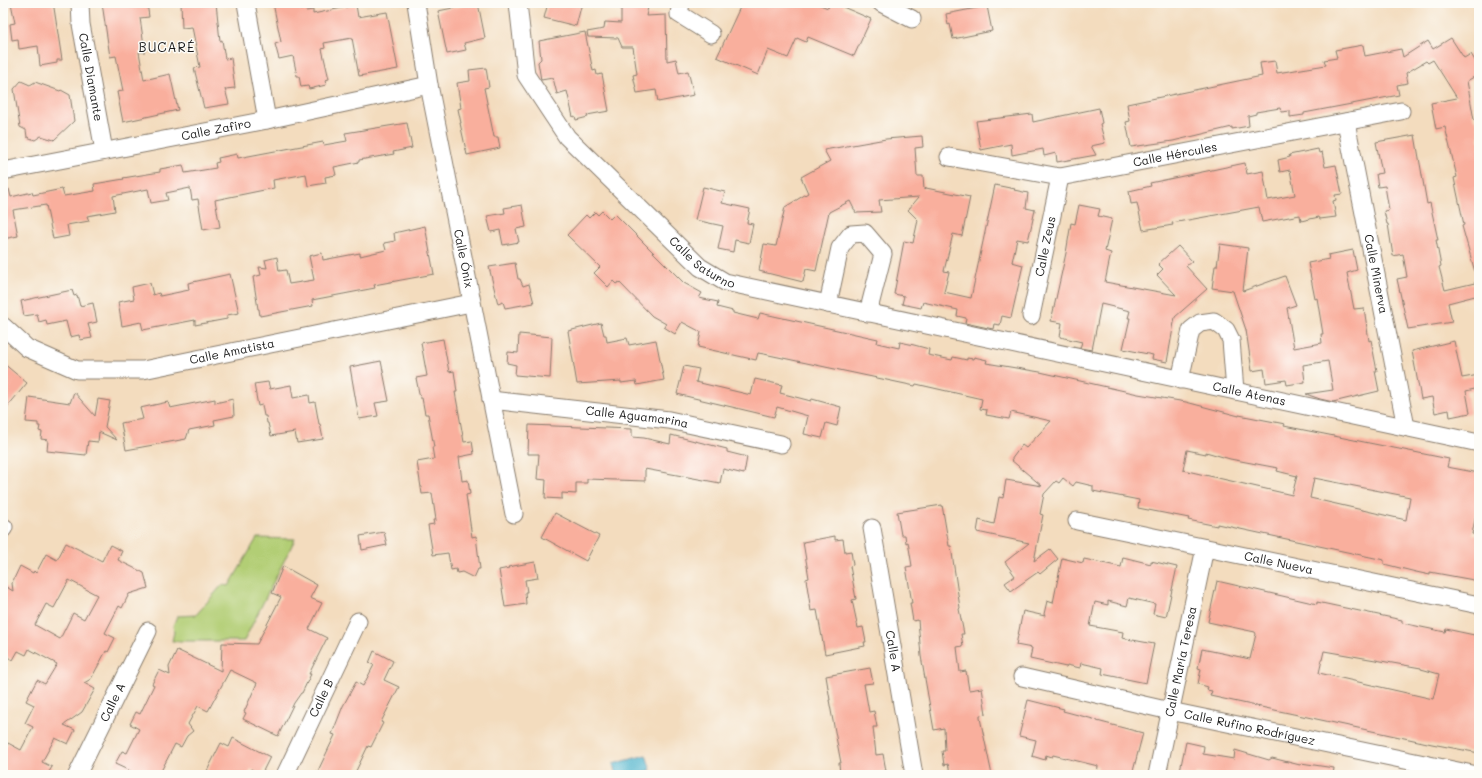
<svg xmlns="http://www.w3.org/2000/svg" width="1482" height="778" font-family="Mali,sans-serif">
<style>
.green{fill:#b2ce75;stroke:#677548}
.water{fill:#4fb4cd;stroke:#366874}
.building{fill:#f9af9d;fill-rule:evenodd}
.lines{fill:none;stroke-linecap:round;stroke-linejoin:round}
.minor-casing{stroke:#887c6d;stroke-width:19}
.minor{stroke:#fff;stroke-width:17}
.labels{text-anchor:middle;stroke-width:3;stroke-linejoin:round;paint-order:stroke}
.street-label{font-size:12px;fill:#1c1c1c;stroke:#fdfcf7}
.neighbourhood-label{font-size:13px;letter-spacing:1px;fill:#1c1c1c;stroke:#fdfcf7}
</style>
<rect width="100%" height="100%" fill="#fdfcf7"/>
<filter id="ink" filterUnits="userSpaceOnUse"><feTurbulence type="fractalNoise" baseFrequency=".025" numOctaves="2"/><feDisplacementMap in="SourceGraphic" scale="8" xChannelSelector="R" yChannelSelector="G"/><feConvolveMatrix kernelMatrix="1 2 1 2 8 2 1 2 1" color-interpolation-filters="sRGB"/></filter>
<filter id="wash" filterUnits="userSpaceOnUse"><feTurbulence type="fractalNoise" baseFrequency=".012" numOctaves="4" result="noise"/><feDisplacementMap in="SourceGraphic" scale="16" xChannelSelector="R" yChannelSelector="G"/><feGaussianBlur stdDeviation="0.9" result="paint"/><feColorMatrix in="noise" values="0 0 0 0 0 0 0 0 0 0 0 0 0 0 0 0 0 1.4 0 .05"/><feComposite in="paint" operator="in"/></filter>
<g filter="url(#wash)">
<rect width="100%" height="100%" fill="#f3dcbe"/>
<path class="green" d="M257,538l38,1 -51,102h-72l2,-9 -1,-6 4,-10 19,-1 26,-30 7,1z"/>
<path class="water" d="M646,755l5,15 -17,5h-18l-3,-11z"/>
<g id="blocks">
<path class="building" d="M11,3h42l1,5 8,52h-5v3l-17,3 -2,-20 -19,3 -1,-10 -6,1 -2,-16 5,-1z
M102,3h45l2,14 -9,1 5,34h-6l5,28 26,-6 8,36 -55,12 -6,-30 6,-1 -7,-35 -6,1z
M181,3h35l4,38 2,-1 3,19 6,-1 4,30 -10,1 4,15 -25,4 -10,-40 6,-1 -8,-40 -10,1z
M273,3h26l1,7 5,-1 1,2 7,-1v4l43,-9 2,12 29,-5 11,57 -39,7 -7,-38 -28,5 1,5 -3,1 7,30 -4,1 1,5 -17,4 -1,-3 -7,1 -2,-11h-2l-4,-20 -14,3 -4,-15 6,-2z
M478,3l7,35 -21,5 2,7 -19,4 -9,-43z
M548,3h34l-6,23 -32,-8z
M621,3h28l-3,13 20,-1 1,46 9,-2 3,14 9,-2 6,24 -36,7 -2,-12 -19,3 -4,-18 4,-1 -4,-27h-11l-4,-9 -30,-1 -1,-5 17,-3 1,-7 16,1z
M742,3h73l13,5 2,-5h15l-2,4 28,12 -17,37 -46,-19 -2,5 -9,-4 -9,20 -20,-8 -10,25 -41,-18z
M987,6l5,25 -39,8 -3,-15 -2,1 -2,-11z
M585,32l8,39 3,-1 1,5 5,-1 7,37 -22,4 1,2 -12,3 -1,-4 -2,1 -6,-26 -10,3 -4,-16 -12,2 -3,-18 3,-3 -2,-18z
M1451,38l13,20 7,-4 8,13v7l-12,7 7,39 2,-1 3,15v138h-4l-13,-46 2,-1 -10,-47 3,-1 -12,-50 -9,2 -5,-26 26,-5 -24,-38 -5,3 -2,-2 -20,12 2,10 -11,2 2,10 -95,18v2l-14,2v-6l-9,1 -1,-4 -24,4v2l-8,2 1,10 -17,3v-2l-59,14 -42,6 -5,-25 4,-1 -3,-17 135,-28 -2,-13 15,-2 2,12 49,-8 -2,-5 13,-2 -2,-8 28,-5 2,11 36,-7 2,8 25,-16 5,8z
M486,68l3,19 -5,1 10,49h4l2,11 -33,7 -7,-32h1l-3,-14 3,-1 -4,-25 13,-2 -1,-11z
M21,81l9,4 5,-3 25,9 1,-1 9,5 4,26 -20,19 -13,-4 -6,4 -8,-3 -1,-7 -6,-3 -6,-38z
M1099,108l3,15 -2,1 5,19 -14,3 5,9 -39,7 -1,-9 -12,3 -1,-7 -31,6 -1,-11 -30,6 -5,-29 56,-7 1,8z
M407,123l5,25 -19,4 1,2 -35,6v2l-25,5 2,8 -11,2 1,6 -18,3 -2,-12 -33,6 1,8 -59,12 5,27 -17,3 -5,-31 -6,1 -2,-12 -24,5 2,7 -17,3 -3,-14 -35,7 2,15 -28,5 2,5 -22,4 2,11 -16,3 -7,-34 -33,5 5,26 -15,3v-49l6,-1 2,8 21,-5 1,3 29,-6 2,7 31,-5 -1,-7 30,-5 -1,-1 37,-6v-3l23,-4 2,8 31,-5 -1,-5 4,-1 -1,-4 19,-4 1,4 85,-16 1,3 23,-4 -2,-8z
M1415,135l12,69 3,-1 8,37h-2l5,26 -2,1 6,23 34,-8v13l-31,8 4,19 -44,7 -11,-50 10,-2 -4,-23 -10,2 -5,-32h-1l-3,-13 5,-1 -4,-24 -7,1 -2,-13 6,-1 -6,-31z
M922,136l1,11 -8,1 2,28h6l1,14 2,-2 44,9 -8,39 -9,-2 -9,37 5,1 -5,20 27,6 24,-113 20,4 -1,1 14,3 -2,15 9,2 -7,31 -11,-2 -5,23 11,3 -12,53 -9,-2 -2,9 -6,-1 -1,5 -28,-6 1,-5 -9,-2 1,-6 -35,-8 -2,6 -19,-4 2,-8 -10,-2 10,-53 9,2 5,-23 -10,-10 11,-13 -40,3 2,12 -25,1 -6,-12 -21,11 -13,59 -10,-2 -3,13 -44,-11 5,-27 12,2 9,-39 23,-14 -7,-16 29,-16 -6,-11 62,-11z
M1318,149l1,4 3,-1 3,15 11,-2 6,29 -7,1 1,5 -3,1 3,16 -16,2 -1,-2 -18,4 -1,-6 -38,7 -3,-15 -87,16 1,2 -30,5 -6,-27 -6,1 -2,-13 22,-5 -1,-3 95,-20 2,11 16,-3 5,29 27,-5 -5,-25 -10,2 -2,-12 12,-3 -1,-2z
M703,187l22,5 -3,11 28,6 -3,14 6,1 -4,19 -14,-3 -2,12 -15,-3 5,-23 -28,-6z
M522,205l4,22 -10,2 3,13 -16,3 -3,-15 -9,2 -4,-16 18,-3 -1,-5z
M1079,205l21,4 -2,7 14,3 -7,32 6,2 -6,29 71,13 -19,-20 6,-6 -5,-5 20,-18 14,15 -6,5 21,23 -32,28 -8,45 -15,-3 1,-4 -30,-6 7,-31h-2l2,-7 -29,-7 -9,46 -12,-2 2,-6 -22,-5 2,-14 -11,-2 15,-68 5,-30 4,1z
M602,211l8,8 5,-5 69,69 18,10 -3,5 19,4 -1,5 16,4v2l25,6 2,-6 118,26 -1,4 22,5 1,-6 14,3 15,4 -1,6 24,5 1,-3 14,3v-2l6,1 1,-2 13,3 -1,3 54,9 98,22 48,8 53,14v-1l46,9 -1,2 165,33 -2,8 32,6v38l-2,-1 -5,24 7,1v46l-49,-9v3l-14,-3 -32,-8v-4l-167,-36v2l-29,-6 1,-2 -51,-10 1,-8 -46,-9v-5l-17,-4 -3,4 -10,-8 -4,5 -3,-2 -12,13 -4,20 3,1 -9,46 16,-12 8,10 -18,15 -2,-2 -27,19 -6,-8 10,-7 -10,-14 24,-19 -52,-11 2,-12 15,4 5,-27 4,1 3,-18 36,6 -31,-26 11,-15 4,3 25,-27 -40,-9 -2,7 -23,-4 1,-5 -7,-1 2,-10 -66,-15 -1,2 -151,-32 -6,-1 -2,7 -58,-13 3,-15 -19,-10 -7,12 -11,-7 2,-3 -14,-8 -33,-34 -3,2 -3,-3 -5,6 -14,-14 6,-6 -33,-32 19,-20 3,3 6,-6 3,3zM1187,450l19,4v-2l24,7 48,9 -1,3 20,5 -5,19 -109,-25zM1314,478l96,19 -4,23 -96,-22z
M425,226l9,48 -60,11 1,3 -63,12 1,6 -53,10 -1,-7h-1l-5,-32 8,-2 -2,-8 8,1 -2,-8 12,-3 2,14 7,-1 3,14 25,-4 -5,-24 13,-3 1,7 37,-7v3l26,-6 -2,-7 11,-2 -1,-8z
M1220,244l28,4 -5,43 42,-15 11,29 -9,3 7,40 28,-5 -1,-9h2l-6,-36 -2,1 -7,-36 21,-4 -1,-4 25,-5 4,20 -10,3 7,36 10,-1 5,33 2,-1 6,31h-2l4,20 -46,11 -13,-3 -14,-5 27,-4 -5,-29 -25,4 2,17 -18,3 -1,-5 -20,3 -2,-14 -12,2 -6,-41 -13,-39 -21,-3 3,-22h2z
M515,263l3,16h2l3,7 6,-2 5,19 -29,5 -2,-6 -5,2 -9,-37z
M230,274l9,39 -12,2v4l-32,6v-5l-52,10 -2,-8 -19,4 -4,-24 16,-3 -2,-12 18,-4 3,12 6,-2 1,3 29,-6 -1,-7z
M72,290l2,6 3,-1 3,11 13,-3 4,19 -9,2 4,14 -12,2 -1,-5 -9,2 -4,-16 -19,4 -1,-5 -7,2 -2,-8 -13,2 -3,-15z
M601,323l3,12h2l1,7 20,-4 2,7 27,-5 8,40 -27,5 -1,-4 -15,2v-2l-44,3 -9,-53z
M519,334l33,3 -2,41 -35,-3 1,-10 -9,-2 1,-11 10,1z
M443,339l6,33 5,-1 3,21h-2l9,50 8,-1 2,13 -15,3 3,24 6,-1 2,14 -4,1 6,42 4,-1 4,33h-2l-4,9 -12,-6 -5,1 -1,-4 -5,1 -3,-17 -15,2 -5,-30 6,-1 -1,-4h3l-4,-27 -10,1 -5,-32 17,-3 -2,-12h2l-6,-33h-3l-3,-16h-2l-4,-20 11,-2 -6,-33z
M1454,341l8,37 17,-3v13l-13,3 4,22 -20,4 -1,-7 -14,3 -3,-16 -11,2 -9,-48z
M381,361l8,40 -14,2 3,13 -19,3 -9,-52z
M3,363l24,20 -24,29z
M684,366l15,3 -3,13 55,13 4,-16 27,6 -2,8 31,8 1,-2 29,8 -4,19 -11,-3 -4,15 -18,-4 4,-18 -31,-9 -3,10 -97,-23z
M268,382l2,7 21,-4 2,13 16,-3 1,8 5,-1 4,22h1l3,15 -26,4 -2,-11 -24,4 -3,-13h-1l-1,-7h-2l-2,-11 -4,1 -4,-22z
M74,392l21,24 3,-17 12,2 -5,26 12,13 -18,-8 -1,10 -10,-1 -2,14 -39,-4 1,-11 -7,-1 1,-7 -3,-1 1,-5h-2v-3l-12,-1 3,-25 41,6z
M215,399v4l18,-4 1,17 -20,4 1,5 -26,5 -3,9 -60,11 -5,-27 22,-4 -3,-11 28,-6 2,6z
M529,425l103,4v8l12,1 26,6 1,-9 56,14v3l20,5 -3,17 -21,-5 -3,14 -75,-14v12l-58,-2v4h-11v11l-14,-1v6l-17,-1 1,-18 -9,-1 2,-25h-11z
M942,505l7,41h2l9,62 -1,1 5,25h-3l2,12 -6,1 3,25 6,-1 3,19 13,-2 4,26 -6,1v3l12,57h-41l-3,-11 -4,1 -2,-14h3l-1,-23 -10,2 -13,-74 -3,-36 -5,1 -3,-18h2l-6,-36 6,-1 -4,-24 -2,1 -1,-8h-4l-4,-23z
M555,513l44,23 -13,25 -44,-24z
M384,532l3,13 -25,5 -2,-14z
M835,536v4l8,-1 2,13 6,-1 2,14 -3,1 6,33 -4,1 6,28 5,-1 3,15h-2l1,4 -40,8 -8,-44 -6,1 -5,-32 3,-1 -6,-36z
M66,543l36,18 8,-16 12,6 -4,9 26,13 4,15 -19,6 -7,14 -3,-2 -14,27 10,5 -7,14 -2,-1 -15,28 -7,4 11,6 -13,23 -18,13 11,5 -7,14 -13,-6 -13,24 10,5 -5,8h-44v-23l5,-9 13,7 12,-23 -8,-4 9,-18 -8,-4 11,-21 8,4 12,-20 -28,-15 -3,6 -8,-4 -5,9 -10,-5v-70l10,6 -1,-8 8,-17 13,7 1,-2 2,2 10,-19 11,6zM69,580l28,15 -13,24 -11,-6 -13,26 -25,-14 11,-21 8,4z
M1123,557l28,7v-3l26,6 -11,50 -13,-3 2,-10 -26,-6 -2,8 -19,-5v4l-13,-3 -5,24 33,6 -1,6 32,6 -8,39 -44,-9 1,-6 -22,-5 -1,5 -13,-3 -1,2 -36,-8 2,-11 -16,-3 7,-34 22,5 -1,-2 3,-13 6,2 9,-45 21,5 1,-4 37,8z
M535,562l3,16 -13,2 2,12h-2l1,12 -21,3 -6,-37 10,-2 -1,-1z
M283,566l34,19 -7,13 12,5 -13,26 18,9 -18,36h2l-9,19h-1l-7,10 -16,33 -35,-17 3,-6 -2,-1 13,-29 -27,-13 -22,41 -10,-5 -10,18 5,7 -6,5 -6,11 -6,-3 -16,31h-20l-24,-11 7,-13 5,2 12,-24 -9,-5 6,-12 4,2 14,-29 -2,-1 7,-14 11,5 -1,-8 8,-17 44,21 1,-28 35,1 24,-47 -9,-4z
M1217,581l100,23v-2l85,18v3l43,9 1,-3 33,7v117l-47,-9 -222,-48 2,-5 -5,-1 1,-3 -10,-3 3,-15 -3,-1 4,-19 48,10 6,-25 -1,-2 -47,-10zM1324,651l97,17v1l18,5 -6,25 -114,-26z
M374,651l19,10 -9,19 15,7 -18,35 2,1 -12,24 -3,-1 -14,29h-38l19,-40 -3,-1 11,-28 13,-24 7,4 11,-21 -5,-2z
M870,668l3,15 -9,1 5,28 5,-1 3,16h-4l3,28 7,-1 3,17 -20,3v1h-26l-1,-12h2l-12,-63h1l-4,-24z
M1028,700l36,9 -1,2 34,9v1l46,12 -11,42h-35l1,-9 -45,-11 -1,2 -6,-2 -1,5 -13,-4 4,-16 -17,-4z
M233,738l37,19 -8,16 -1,-1 -2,2 -8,-5 -3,6h-43l16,-32 8,4z
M1186,742l18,4 -1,8 31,5 1,-9 34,10 3,-2 28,7 1,-2 33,5 -1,7h-127l-10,-2 -1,2h-16z"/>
</g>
</g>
<g filter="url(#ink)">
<use href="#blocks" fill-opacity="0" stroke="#887c6d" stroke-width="1"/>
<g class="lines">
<g class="minor-casing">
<g id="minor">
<path id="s1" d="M80,3l1,21 23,127"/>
<path d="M246,3l21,117"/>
<path id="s2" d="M416,3l13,82 85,429"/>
<path id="s3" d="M518,3l8,72 41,62 133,130 25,15 754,161"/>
<path d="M681,3l-2,11 32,20"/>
<path d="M881,3l31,16"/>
<path id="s4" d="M1346,122l60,305"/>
<path id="s5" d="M949,157l111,20 341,-66"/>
<path id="s6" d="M3,171l264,-51 162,-35"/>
<path d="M828,304l12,-56 11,-14 14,-1 18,21 -15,59"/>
<path id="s7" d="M1031,316l29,-139"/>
<path id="s8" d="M3,326l24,22 50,22h66l328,-67"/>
<path d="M1180,380l11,-50 9,-7 14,-2 12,9 5,10 4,51"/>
<path id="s9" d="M491,400l178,20 112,24"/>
<path id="s10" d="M1077,521l402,84"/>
<path id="s11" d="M872,528l42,247"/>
<path d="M3,529l1,-2"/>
<path id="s12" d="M1022,677l148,34 307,64"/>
<path id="s13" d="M77,775l71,-144"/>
<path id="s14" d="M285,775l73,-154"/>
<path id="s15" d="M1157,775l48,-227"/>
</g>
</g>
<use href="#minor" class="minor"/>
</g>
</g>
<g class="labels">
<g class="street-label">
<text dy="4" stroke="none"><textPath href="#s1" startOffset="75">Calle Diamante</textPath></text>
<text dy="4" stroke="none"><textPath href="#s6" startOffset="217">Calle Zafiro</textPath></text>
<text dy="4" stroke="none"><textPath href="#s5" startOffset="230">Calle Hércules</textPath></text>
<text dy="4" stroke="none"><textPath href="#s7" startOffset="71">Calle Zeus</textPath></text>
<text dy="4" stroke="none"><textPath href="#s2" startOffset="260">Calle Ónix</textPath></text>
<text dy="4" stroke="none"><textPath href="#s3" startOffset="332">Calle Saturno</textPath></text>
<text dy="4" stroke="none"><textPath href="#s4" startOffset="155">Calle Minerva</textPath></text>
<text dy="4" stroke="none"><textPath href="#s8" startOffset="244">Calle Amatista</textPath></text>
<text dy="4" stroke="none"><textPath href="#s3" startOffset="898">Calle Atenas</textPath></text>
<text dy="4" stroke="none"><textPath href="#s9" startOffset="147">Calle Aguamarina</textPath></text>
<text dy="4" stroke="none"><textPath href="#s10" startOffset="206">Calle Nueva</textPath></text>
<text dy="4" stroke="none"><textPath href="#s11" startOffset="125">Calle A</textPath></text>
<text dy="4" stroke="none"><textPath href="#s15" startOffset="116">Calle María Teresa</textPath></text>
<text dy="4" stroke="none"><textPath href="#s14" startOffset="85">Calle B</textPath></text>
<text dy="4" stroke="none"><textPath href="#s13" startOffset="81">Calle A</textPath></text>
<text dy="4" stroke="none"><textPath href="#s12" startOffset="233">Calle Rufino Rodríguez</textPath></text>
</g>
<g class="neighbourhood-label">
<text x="167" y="52">BUCARÉ</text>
</g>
</g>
<rect width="1482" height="778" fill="none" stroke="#fdfcf7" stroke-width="16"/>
</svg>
